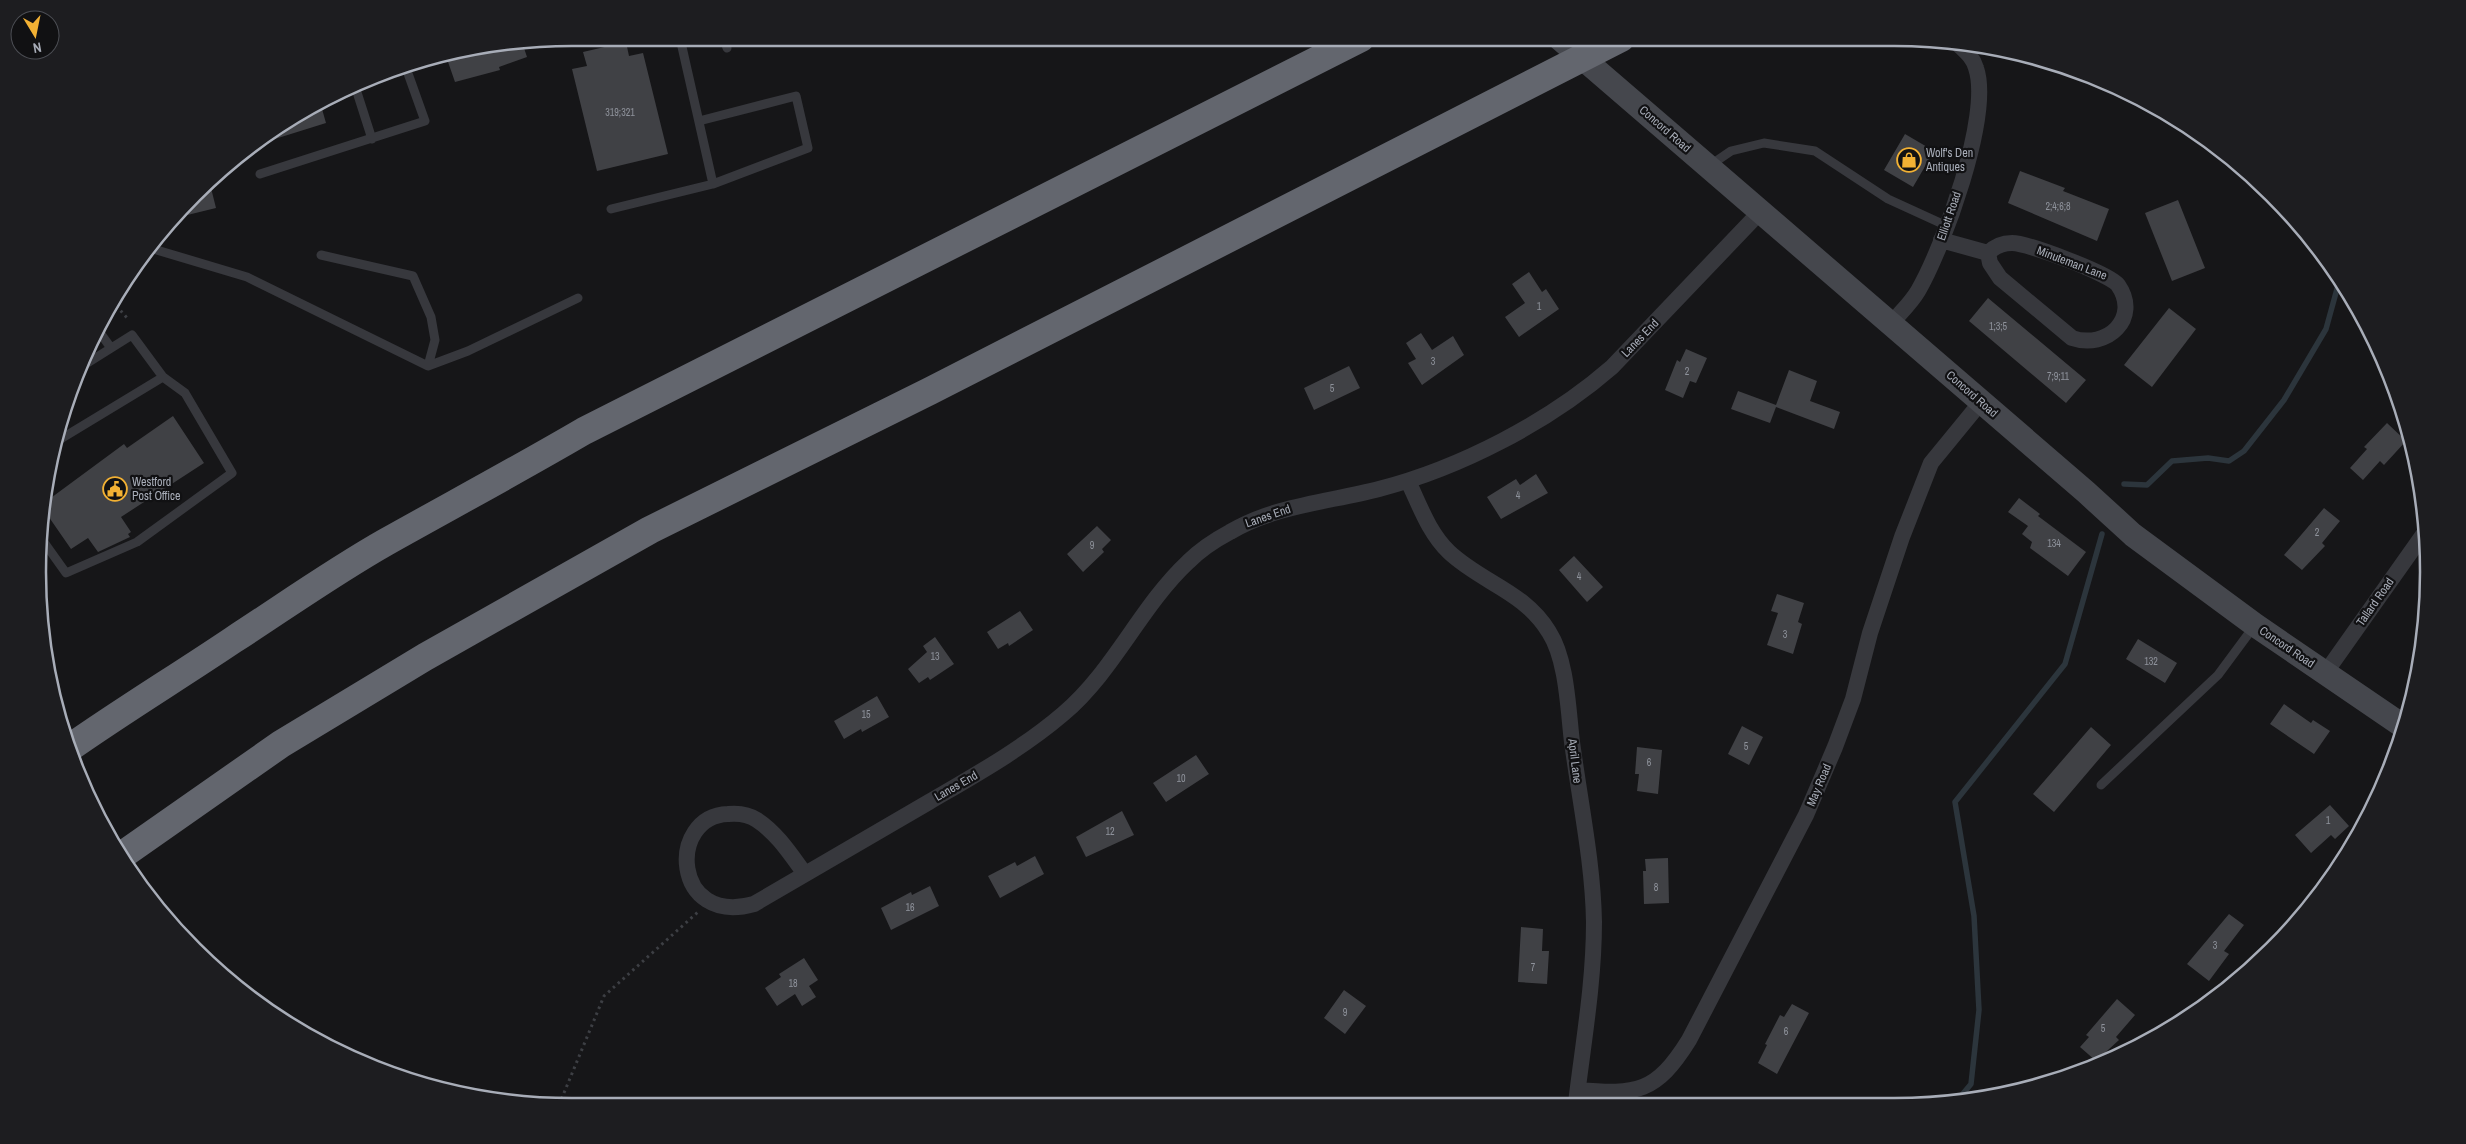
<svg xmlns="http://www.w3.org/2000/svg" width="2466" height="1144" font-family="'Archivo Narrow',sans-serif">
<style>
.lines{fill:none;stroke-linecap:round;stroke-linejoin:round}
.stream{stroke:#2c353c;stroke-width:5.5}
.building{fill:#404145}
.path{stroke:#3d3f44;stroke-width:3;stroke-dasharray:2.5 4;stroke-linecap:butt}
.lane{stroke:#37383d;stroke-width:9}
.street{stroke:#37383d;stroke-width:16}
.secondary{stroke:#45474d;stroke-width:24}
.highway{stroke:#63666e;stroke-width:28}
.labels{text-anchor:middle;stroke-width:4.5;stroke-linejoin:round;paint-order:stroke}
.number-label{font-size:10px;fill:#8e929b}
.street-label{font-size:12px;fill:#a8adb8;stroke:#111113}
.poi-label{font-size:12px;fill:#a8adb8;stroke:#111113;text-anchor:start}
.rim{fill:none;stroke:#a8adb8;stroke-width:2.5}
</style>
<rect width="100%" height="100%" fill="#161618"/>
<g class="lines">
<path class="stream" d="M2124,484l23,1 25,-24 36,-3 21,3 15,-10 40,-51 42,-71 14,-51
M1956,1102l15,-18 8,-74 -5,-94 -19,-114 110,-138 37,-130"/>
</g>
<path class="building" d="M522,42l5,15 -28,10 1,3 -45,12 -8,-23 29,-10 -1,-2z
M626,42l3,14 14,-3 25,101 -71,17 -25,-102 15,-3 -4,-14z
M320,102l6,21 -64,20 -2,-2 45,-32z
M1905,134l29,17 -21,36 -29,-17z
M2020,171l45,17 -2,3 46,18 -12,32 -89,-38z
M209,180l7,28 -45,11z
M2178,200l27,68 -33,13 -27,-68z
M1529,272l13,20 4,-3 13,20 -40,28 -14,-20 20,-14 -13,-19z
M1988,298l98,82 -20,23 -97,-82z
M2169,308l27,21 -44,58 -28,-22z
M1421,333l11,17 21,-14 11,19 -42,30 -14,-22 8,-4 -10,-16z
M1686,349l21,9 -11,25 -6,-2 -7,17 -18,-8 12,-30 3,2z
M1349,366l11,22 -46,22 -10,-22z
M1789,370l28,11 -7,20 30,11 -6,17 -58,-22 -6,16 -39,-14 7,-18 38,14z
M173,416l31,47 -83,54 10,15 -3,2 2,3 -32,15 -10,-14 -17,11 -27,-39v-7l80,-59 3,4z
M2387,423l19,18 -22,24 -4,-4 -17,19 -13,-12 17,-19 -3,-2z
M1536,474l12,19 -47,26 -14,-22 29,-18 4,6z
M2019,498l21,16 -2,2 48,36 -18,24 -38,-28 2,-6 -10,-8 6,-8 -20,-14z
M2324,508l16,13 -18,22 3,3 -23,24 -18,-15z
M1097,526l14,14 -9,9 2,3 -21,20 -16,-18z
M1574,556l29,31 -16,15 -28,-32z
M1777,594l27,9 -6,19 4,2 -9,30 -26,-9 11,-32 -7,-2z
M1020,611l13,19 -24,16 -1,-3 -10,6 -11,-17z
M935,637l19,27 -24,16 -2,-3 -9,6 -11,-14 19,-17 -4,-6z
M2138,639l39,24 -12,20 -39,-24z
M877,696l12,21 -27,15 -1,-3 -17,10 -10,-18z
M2284,704l27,19 2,-3 17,11 -16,23 -44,-30z
M1742,726l21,11 -14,28 -21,-11z
M2091,727l20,18 -57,67 -21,-18z
M1637,747l25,3 -4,44 -21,-3 2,-17h-4z
M1196,755l13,19 -43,28 -13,-19z
M2330,805l19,21 -14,13 -4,-4 -20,18 -16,-18z
M1122,811l12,24 -48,22 -10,-20z
M1035,856l9,18 -44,24 -12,-22 27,-14 2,4z
M1668,858l1,45 -25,1 -1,-33h3l-1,-12z
M930,886l9,20 -48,24 -10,-22 30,-16 1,3z
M2229,914l15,11 -20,26 5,3 -20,27 -22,-17z
M1521,927l22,2 -1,22h7l-2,33 -29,-2z
M804,958l14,22 -9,6 7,11 -14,9 -7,-12 -18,12 -12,-18 16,-11 -2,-3z
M1344,990l22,16 -21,28 -21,-16z
M2117,999l18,16 -19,22 3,3 -23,21 -16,-14 9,-10 -3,-2z
M1792,1004l17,9 -32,61 -19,-11 9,-18 -2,-1 15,-29 4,2z"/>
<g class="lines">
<path class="path" d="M112,301l16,18
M559,1105l45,-109 94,-84"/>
<path class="lane" d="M724,38l3,10
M355,86l17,53
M699,121l97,-25 12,52 -95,36
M1709,166l22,-15 33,-8 51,8 73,48 59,27
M260,174l165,-53 -20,-56
M611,209l102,-25 -33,-146
M150,248l97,29 181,89 7,-26 -4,-23 -18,-41 -92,-21
M98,330l13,18
M428,366l40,-15 110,-53
M54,443l109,-66 -31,-42 -51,32
M41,538l25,35 71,-31 95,-69 -47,-80 -22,-16
M2101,785l117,-110 37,-50"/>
<path class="street" d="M1941,240l47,13 2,10 10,15 72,60c35,12 69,-20 46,-53 -8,-11 -90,-42 -106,-42 -9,0 -17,3 -24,10
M1891,324c9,-11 20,-21 27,-33 25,-43 74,-176 58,-223 -3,-11 -11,-17 -18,-24
M1408,481c12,25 21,52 41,71 33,31 75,39 100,80 18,28 19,77 23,110 8,60 21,121 22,180 0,61 -11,122 -18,181
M2326,672l99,-140
M805,874c-14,-19 -28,-41 -48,-54 -9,-6 -19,-7 -29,-6 -61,2 -56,113 26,90 58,-34 116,-68 175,-102 46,-27 93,-53 134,-88 51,-43 77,-107 125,-152 12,-12 27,-22 42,-30 46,-27 99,-30 149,-43 81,-21 170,-67 233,-122l149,-156
M1578,1090c59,5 78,3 111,-50l117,-225 29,-68 18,-48 17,-66 32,-96 29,-74 50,-61"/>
<path class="secondary" d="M1559,38l527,454 47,43 122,90 148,101"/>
<path class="highway" d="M68,749c54,-38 110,-72 165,-109 51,-33 100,-68 153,-98 66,-37 133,-73 198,-111l777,-393
M121,856l160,-112 144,-87 225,-127 280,-139 691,-353"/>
</g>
<defs>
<g id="shop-ring" transform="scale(1.25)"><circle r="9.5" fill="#111113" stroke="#f2b134" stroke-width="1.5"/><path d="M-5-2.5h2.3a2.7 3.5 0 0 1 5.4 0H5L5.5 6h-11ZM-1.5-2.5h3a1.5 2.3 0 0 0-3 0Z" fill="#f2b134"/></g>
<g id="civic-ring" transform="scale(1.25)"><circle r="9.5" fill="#111113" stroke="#f2b134" stroke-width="1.5"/><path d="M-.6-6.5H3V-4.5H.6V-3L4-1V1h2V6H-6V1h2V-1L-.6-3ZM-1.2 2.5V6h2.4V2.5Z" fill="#f2b134"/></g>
</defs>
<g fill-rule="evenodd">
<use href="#shop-ring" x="1909" y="160"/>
<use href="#civic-ring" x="115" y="489"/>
</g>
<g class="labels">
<g class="number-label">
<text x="620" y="116">319;321</text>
<text x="2058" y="210">2;4;6;8</text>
<text x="1539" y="310">1</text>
<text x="1998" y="330">1;3;5</text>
<text x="1433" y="365">3</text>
<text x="1687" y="375">2</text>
<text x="2058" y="380">7;9;11</text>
<text x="1332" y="392">5</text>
<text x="1518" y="499">4</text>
<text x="2317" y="536">2</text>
<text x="2054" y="547">134</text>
<text x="1092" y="549">9</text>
<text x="1579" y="580">4</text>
<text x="1785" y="638">3</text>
<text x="935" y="660">13</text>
<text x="2151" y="665">132</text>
<text x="866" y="718">15</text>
<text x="1746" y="750">5</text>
<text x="1649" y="766">6</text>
<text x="1181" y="782">10</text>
<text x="2328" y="824">1</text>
<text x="1110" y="835">12</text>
<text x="1656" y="891">8</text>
<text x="910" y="911">16</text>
<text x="2215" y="949">3</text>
<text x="1533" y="971">7</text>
<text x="793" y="987">18</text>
<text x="1345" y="1016">9</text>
<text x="2103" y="1032">5</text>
<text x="1786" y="1035">6</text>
</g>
<g class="street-label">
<text transform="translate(1665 129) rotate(41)" y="4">Concord Road</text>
<text transform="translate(1949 216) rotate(-71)" y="4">Elliott Road</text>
<text transform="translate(2072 263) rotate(21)" y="4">Minuteman Lane</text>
<text transform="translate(1640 338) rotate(-46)" y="4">Lanes End</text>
<text transform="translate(1972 394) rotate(41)" y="4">Concord Road</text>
<text transform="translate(1268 516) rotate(-19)" y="4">Lanes End</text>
<text transform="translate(2375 602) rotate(-55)" y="4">Tallard Road</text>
<text transform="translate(2287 647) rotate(34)" y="4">Concord Road</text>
<text transform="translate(1575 761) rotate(83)" y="4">April Lane</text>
<text transform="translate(1819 785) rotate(-67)" y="4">May Road</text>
<text transform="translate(956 786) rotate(-30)" y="4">Lanes End</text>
</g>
<g class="poi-label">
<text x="1926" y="157">Wolf's Den<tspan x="1926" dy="14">Antiques</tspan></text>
<text x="132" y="486">Westford<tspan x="132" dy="14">Post Office</tspan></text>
</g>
</g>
<path d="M0 0H2466V1144H0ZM572 46H1894A526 526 0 0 1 2420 572V572A526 526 0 0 1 1894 1098H572A526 526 0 0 1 46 572V572A526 526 0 0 1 572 46Z" fill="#1d1d20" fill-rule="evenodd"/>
<path class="rim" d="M572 46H1894A526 526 0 0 1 2420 572V572A526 526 0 0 1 1894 1098H572A526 526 0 0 1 46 572V572A526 526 0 0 1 572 46Z"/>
<g transform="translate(35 35) rotate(170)"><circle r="24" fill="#111113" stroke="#4d4f55"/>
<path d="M0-4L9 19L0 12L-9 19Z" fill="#f2b134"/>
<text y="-8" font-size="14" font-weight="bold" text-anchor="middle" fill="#a8adb8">N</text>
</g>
</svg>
